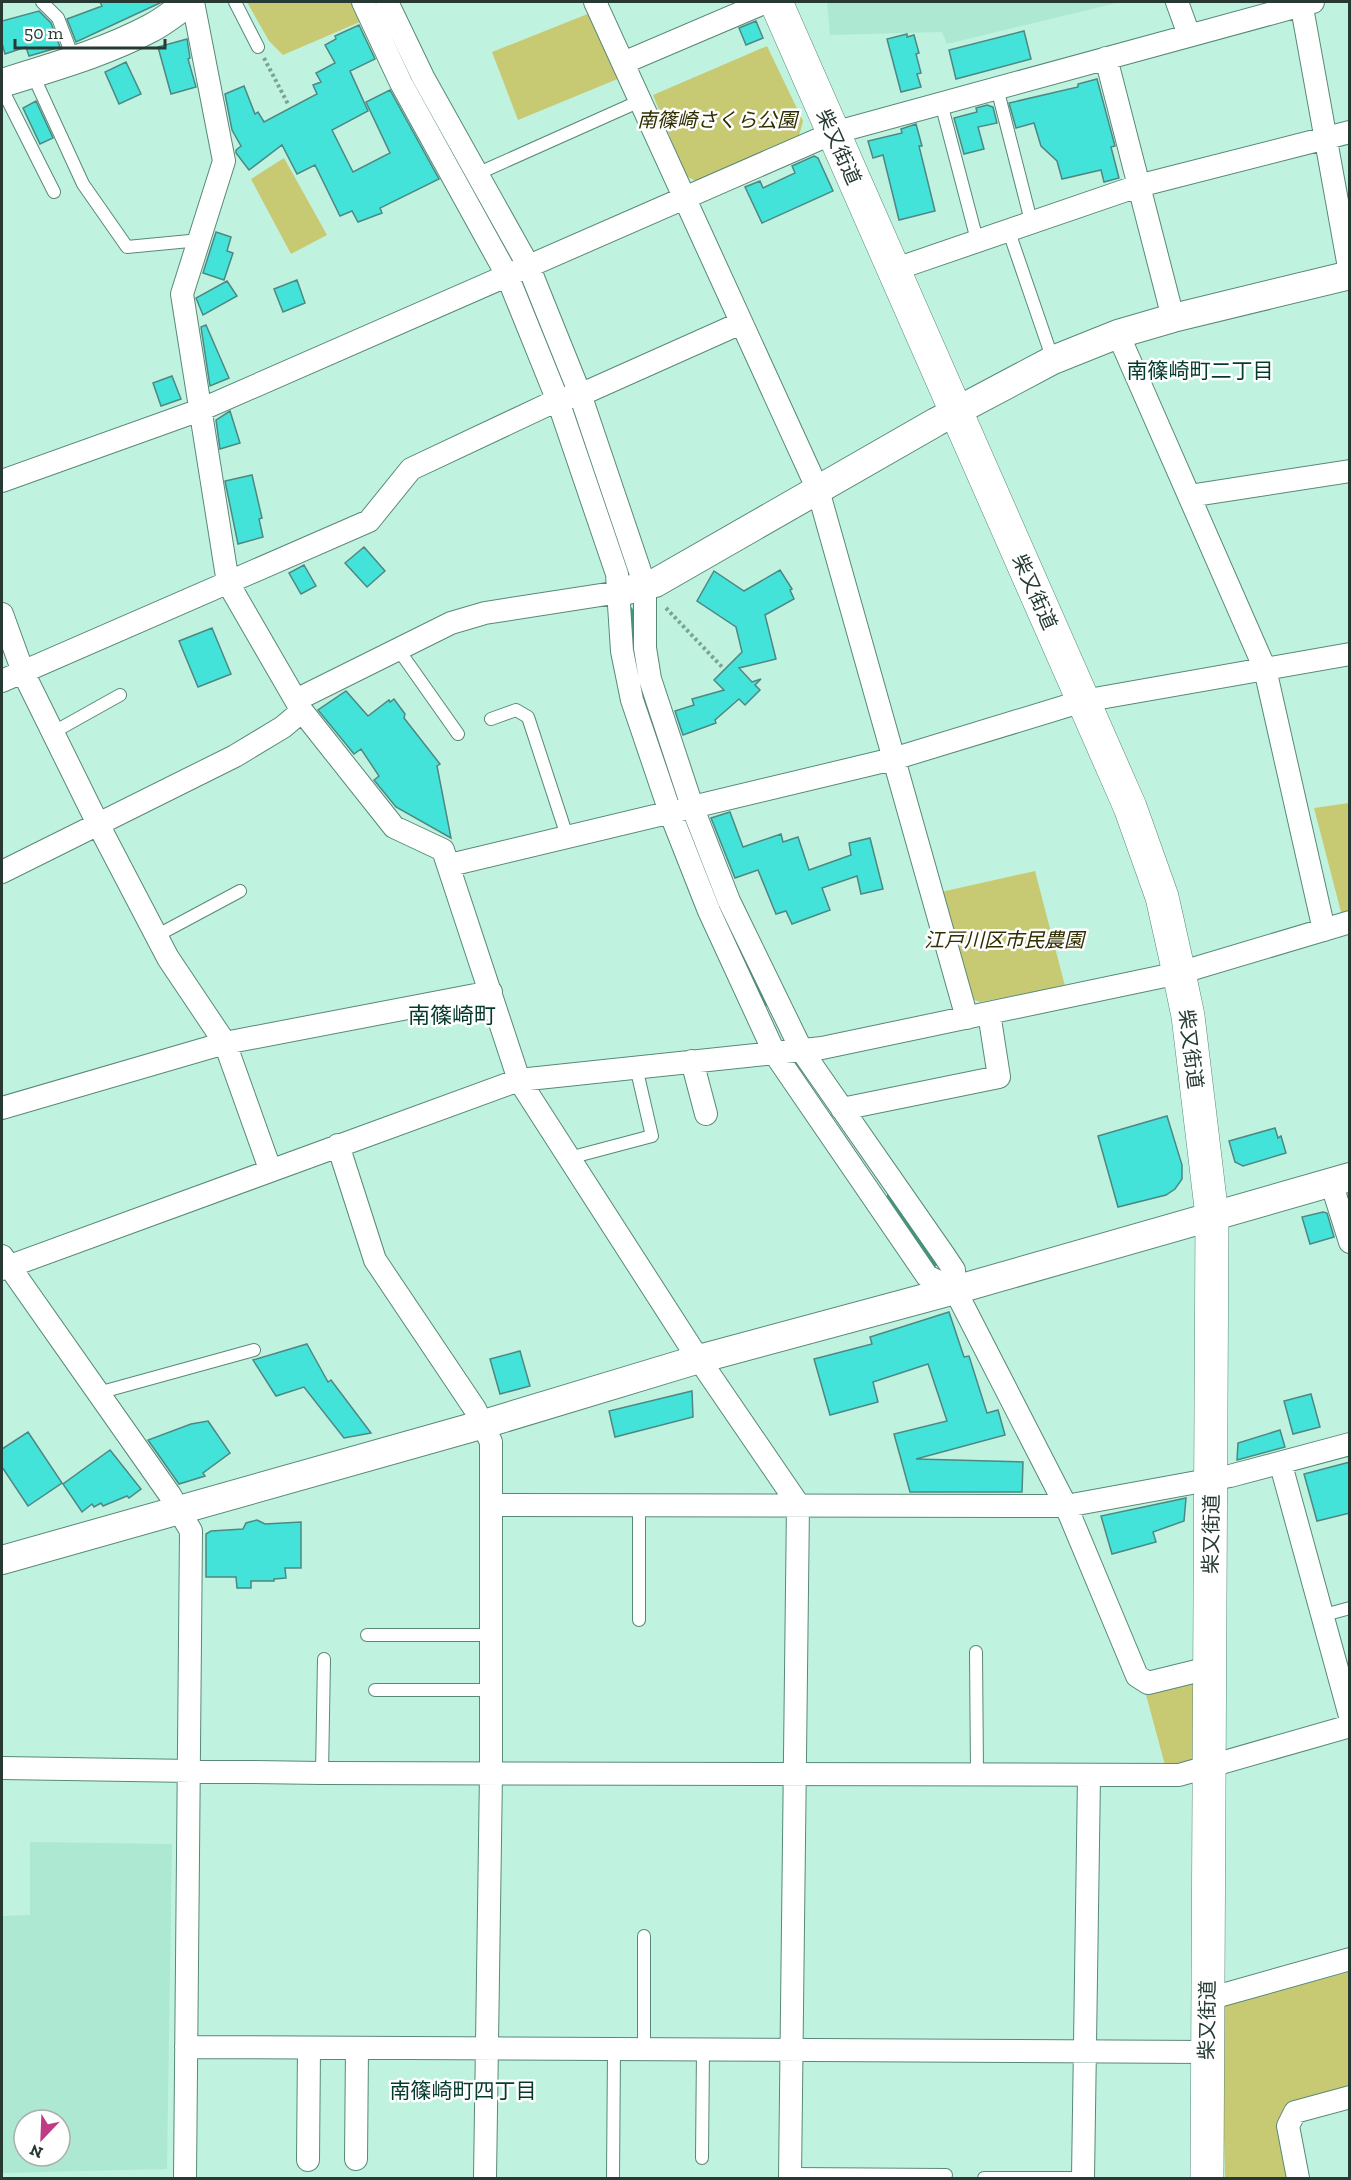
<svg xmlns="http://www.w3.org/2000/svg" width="1351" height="2180" font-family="'Zilla Slab','Noto Sans JP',serif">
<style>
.built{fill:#ade8d2;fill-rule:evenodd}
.green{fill:#c8ca73}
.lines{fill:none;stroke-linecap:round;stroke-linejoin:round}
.stream{stroke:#379b7d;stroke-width:6}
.building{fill:#43e3da;stroke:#4f8783;stroke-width:1.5}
.service-casing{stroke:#588977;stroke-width:14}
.minor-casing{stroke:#588977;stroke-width:24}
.tertiary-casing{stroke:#588977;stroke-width:30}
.secondary-casing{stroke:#588977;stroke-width:34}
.path{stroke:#7ca293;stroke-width:4;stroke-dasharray:3 3;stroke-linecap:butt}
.service{stroke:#fff;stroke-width:12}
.minor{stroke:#fff;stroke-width:22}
.tertiary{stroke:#fff;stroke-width:28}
.secondary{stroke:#fff;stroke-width:33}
.labels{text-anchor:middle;stroke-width:5;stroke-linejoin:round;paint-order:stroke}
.park-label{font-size:20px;font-style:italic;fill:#2e2e00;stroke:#fff}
.street-label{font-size:20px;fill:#263a33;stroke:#fff}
.neighbourhood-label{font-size:21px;fill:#043a2c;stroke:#fff}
.quarter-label{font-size:22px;fill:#043a2c;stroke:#fff}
</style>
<rect width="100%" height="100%" fill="#bff3df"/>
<path class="built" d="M827,2h294l-174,42 -5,-12 -112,3z
M30,1842l142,2 -5,325 -165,4v-257l28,-1zM24,2120h36v36h-36z"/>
<path class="green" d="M247,2h109l6,19 -79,34 -14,-14z
M590,13l30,65 -102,42 -26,-68z
M767,46l36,75 -4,15 -99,47 -14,-7 -33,-81z
M284,158l43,77 -36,19 -40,-75z
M1349,803v111l-7,2 -28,-108z
M1035,871l30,115 -85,16 -8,-3 -31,-107z
M1198,1678l-2,76 -4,6 -26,9 -21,-78z
M1349,1972v118l-59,17 1,71h-66l-4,-172z"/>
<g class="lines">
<path class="stream" d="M489,217l16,31
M534,309l12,32
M591,463l10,27
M630,610l7,58
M742,956l24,47
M890,1196l44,68"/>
</g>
<path class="building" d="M100,2h62l-86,40 -9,-23 35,-13z
M39,11l12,12 9,24 -31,9 -3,-9 -21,7 -3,-11v-22z
M756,21l7,17 -17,7 -7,-17z
M359,25l16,34 -25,12 18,40 -36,19 21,42 37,-19 -24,-51 24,-12 49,89 -59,29 2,5 -24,9 -6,-11 -12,5 -25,-51 -18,9 -15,-29 -33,25 -13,-17v-3l5,-4 -9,-16 -7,-36 19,-8 11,28 3,-2 6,10 53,-28 -4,-9 8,-3 -5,-9 19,-10 -10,-18 11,-6 -1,-3z
M1024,31l7,28 -75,20 -7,-29z
M907,34v3l7,-2 5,18 -3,1 5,19 -4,1 4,13 -20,5 -14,-53z
M187,39l3,19 -2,1 8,28 -25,7 -13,-47z
M126,62l15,32 -22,10 -14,-32z
M1097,79l18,67 -4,1 8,31 -15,4 -3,-12 -39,9 -5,-18 -16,-15 -7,-23 -18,5 -7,-25 69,-16v-3z
M36,101l17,37 -13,6 -17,-36z
M987,105l6,2 4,16 -19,4 6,22 -20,5 -10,-36 23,-6 -1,-4z
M916,124l6,22h-3l16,65 -36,9 -16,-65 -10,3 -5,-17 34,-8 -1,-4z
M814,156l4,2 15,33 -71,32 -17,-36 15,-6 3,7 32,-15 -3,-7z
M216,232l15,5 -4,14 6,2 -9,27 -21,-7z
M297,280l8,23 -22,9 -9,-23z
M227,281l10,15 -34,19 -7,-17z
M206,325l23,53 -19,8 -9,-59z
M172,376l9,23 -20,7 -8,-23z
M230,411l10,32 -20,6 -4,-29z
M252,475l10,43 -3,1 4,18 -25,7 -13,-63z
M364,547l21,24 -18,16 -22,-24z
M304,565l12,21 -15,8 -12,-21z
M780,570l12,19 -2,1 4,9 -29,16 11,44 -37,9 13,14 9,-3 -6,6 5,5 -15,15 -6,-6 -24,21 1,3 -33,12 -8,-24 19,-6 -2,-6 32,-9 -10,-10 28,-28 -6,-25 -39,-26 17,-30 30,20z
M212,628l19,46 -33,13 -19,-46z
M346,691l22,25 21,-16 1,2 4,-3 11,15 -1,4 36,46 -3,2 14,72 -55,-31 -22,-27 5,-4 -18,-27 -7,5 -36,-44z
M730,812l13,35 38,-13 2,8 15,-5 11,33 42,-15 -2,-12 21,-5 13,51 -22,5 -4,-18 -35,12 8,22 -38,14 -6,-13 -10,3 -18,-44 -23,8 -24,-60z
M1167,1116l15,49v14l-7,10 -9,6 -48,12 -20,-71z
M1275,1128l3,10 3,-2 5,17 -43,13 -8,-4 -6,-21z
M1323,1212l4,1 7,24 -24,7 -8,-27z
M949,1312l15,45 5,-1 18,57 11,-3 7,25 -89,24 107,3 -1,30h-112l-16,-58 53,-13 -19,-57 -55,18 5,20 -48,13 -16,-56 58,-15 -2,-7z
M307,1344l21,38 3,-2 40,53 -27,5 -40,-51 -28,9 -23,-36z
M520,1351l10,35 -30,8 -10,-35z
M692,1391l1,26 -78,20 -6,-26z
M1311,1394l9,33 -27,7 -9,-33z
M208,1421l22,32 -27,20 2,3 -26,8 -31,-44 43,-16z
M1280,1430l5,17 -48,13 1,-17z
M28,1432l34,51 -34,23 -26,-39v-18z
M110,1450l31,39 -12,9 -2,-2 -24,10 -2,-3 -7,4 -2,-3 -10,8 -19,-28z
M1350,1462v51l-33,8 -13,-47z
M1186,1498l-2,23 -31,11 3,10 -44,12 -11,-38z
M257,1520l8,4 36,-2v46h-16l1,10 -12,1v2h-23v7h-14l-1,-11h-30v-43l5,-3 32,-2 3,-6z"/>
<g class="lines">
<g class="service-casing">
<path id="service" d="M42,2l16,16 16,42
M235,2l23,45
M32,73l51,111 44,63 73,-7
M997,88l34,133
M2,89l52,103
M941,103l36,137
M479,173l161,-72
M1008,229l45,131
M398,649l60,85
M491,719l25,-9 12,7 39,119
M52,733l68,-38
M156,936l84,-45
M569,1158l83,-22 -16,-69
M98,1393l156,-43
M1324,1615l26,-7
M639,1620v-115
M367,1635h123
M976,1652l1,122
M375,1690h114
M322,1773l2,-114
M644,2049v-113
M702,2158l1,-109
M790,2174l156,1
M613,2178l1,-129
M984,2178h99"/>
</g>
<g class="minor-casing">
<path id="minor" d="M193,2l31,159 -42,133 46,289 74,128 92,116 49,23 76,230 171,266 108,158 -8,674
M363,2l38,81 106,192 51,126 59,173 5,77 10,49 38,112 39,99 66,143 152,222 28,14 -1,-20 -10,-15 -142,-204 -73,-150 -37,-95 -42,-127 -5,-31v-62l-65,-192 -52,-129 -105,-188 -36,-75
M595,2l223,488 149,528
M1177,2l12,33
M1301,2l49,271
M1106,58l67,260
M623,63l143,-61
M893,270l245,-84 212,-54
M1118,334l147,335 59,261
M2,481l198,-71 633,-277 480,-131
M1189,496l161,-25
M2,614l21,58 76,154 69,132 57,85 45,126
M2,681l367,-160 42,-52 138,-65 42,-14 150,-67
M296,700l155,-77 34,-10 135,-21
M450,865l443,-106 190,-58 267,-47
M2,872l233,-116 48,-29 19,-16
M692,1061l14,53
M2,1108l223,-65 266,-51
M842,1109l157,-32 -10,-64
M338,1145l37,115 100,149 16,33v331l-6,405
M1331,1182l19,60
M2,1256l168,239 21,36 -6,647
M2,1269l517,-189 303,-32 357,-75 171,-51
M955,1290l111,216 71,170 11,7 61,-15
M1281,1465l69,251
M492,1505l574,1 164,-30 120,-32
M2,1768l320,5 857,2 171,-49
M1208,1999l142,-40
M186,2047l1021,5
M356,2159l1,-111
M308,2160l1,-112
M1083,2178l6,-402
M1298,2178l-10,-52 7,-14 55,-15"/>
</g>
<g class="tertiary-casing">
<path id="tertiary" d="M2,83c50,-16 102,-30 149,-55 14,-7 26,-18 39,-26
M620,592l35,-9 281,-161 117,-62 65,-26 55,-16 177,-43
M2,1560l482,-136 215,-65 256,-69 395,-113"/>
</g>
<g class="secondary-casing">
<path id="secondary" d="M776,2l354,805 32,90 17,76 9,43 24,200 -5,962"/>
</g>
<path class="path" d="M264,58l24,46
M666,608l57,60"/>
<use href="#service" class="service"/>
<use href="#minor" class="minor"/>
<use href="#tertiary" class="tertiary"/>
<use href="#secondary" class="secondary"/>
</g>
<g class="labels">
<g class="park-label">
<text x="717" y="127">南篠崎さくら公園</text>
<text x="1004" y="947">江戸川区市民農園</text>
</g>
<g class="street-label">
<text transform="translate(839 147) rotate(66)" y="7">柴又街道</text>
<text transform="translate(1035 592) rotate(66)" y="7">柴又街道</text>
<text transform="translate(1191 1049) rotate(83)" y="7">柴又街道</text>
<text transform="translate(1211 1534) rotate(-89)" y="7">柴又街道</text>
<text transform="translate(1207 2020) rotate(-89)" y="7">柴又街道</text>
</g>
<g class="neighbourhood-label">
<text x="1200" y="378">南篠崎町二丁目</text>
<text x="463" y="2098">南篠崎町四丁目</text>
</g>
<g class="quarter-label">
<text x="452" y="1023">南篠崎町</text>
</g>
</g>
<rect width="1351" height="2180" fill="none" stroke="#263a33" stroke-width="6"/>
<g transform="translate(42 2138) rotate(203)"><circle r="28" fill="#ffffff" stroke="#a8b0ad" stroke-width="1.5"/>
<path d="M0-4.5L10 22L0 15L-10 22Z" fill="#bd3c85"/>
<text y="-9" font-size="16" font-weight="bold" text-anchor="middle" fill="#263a33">N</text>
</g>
<path d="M15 39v9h150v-9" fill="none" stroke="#263a33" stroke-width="3"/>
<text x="24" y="39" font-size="18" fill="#263a33" stroke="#ffffff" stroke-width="4.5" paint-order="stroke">50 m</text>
</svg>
